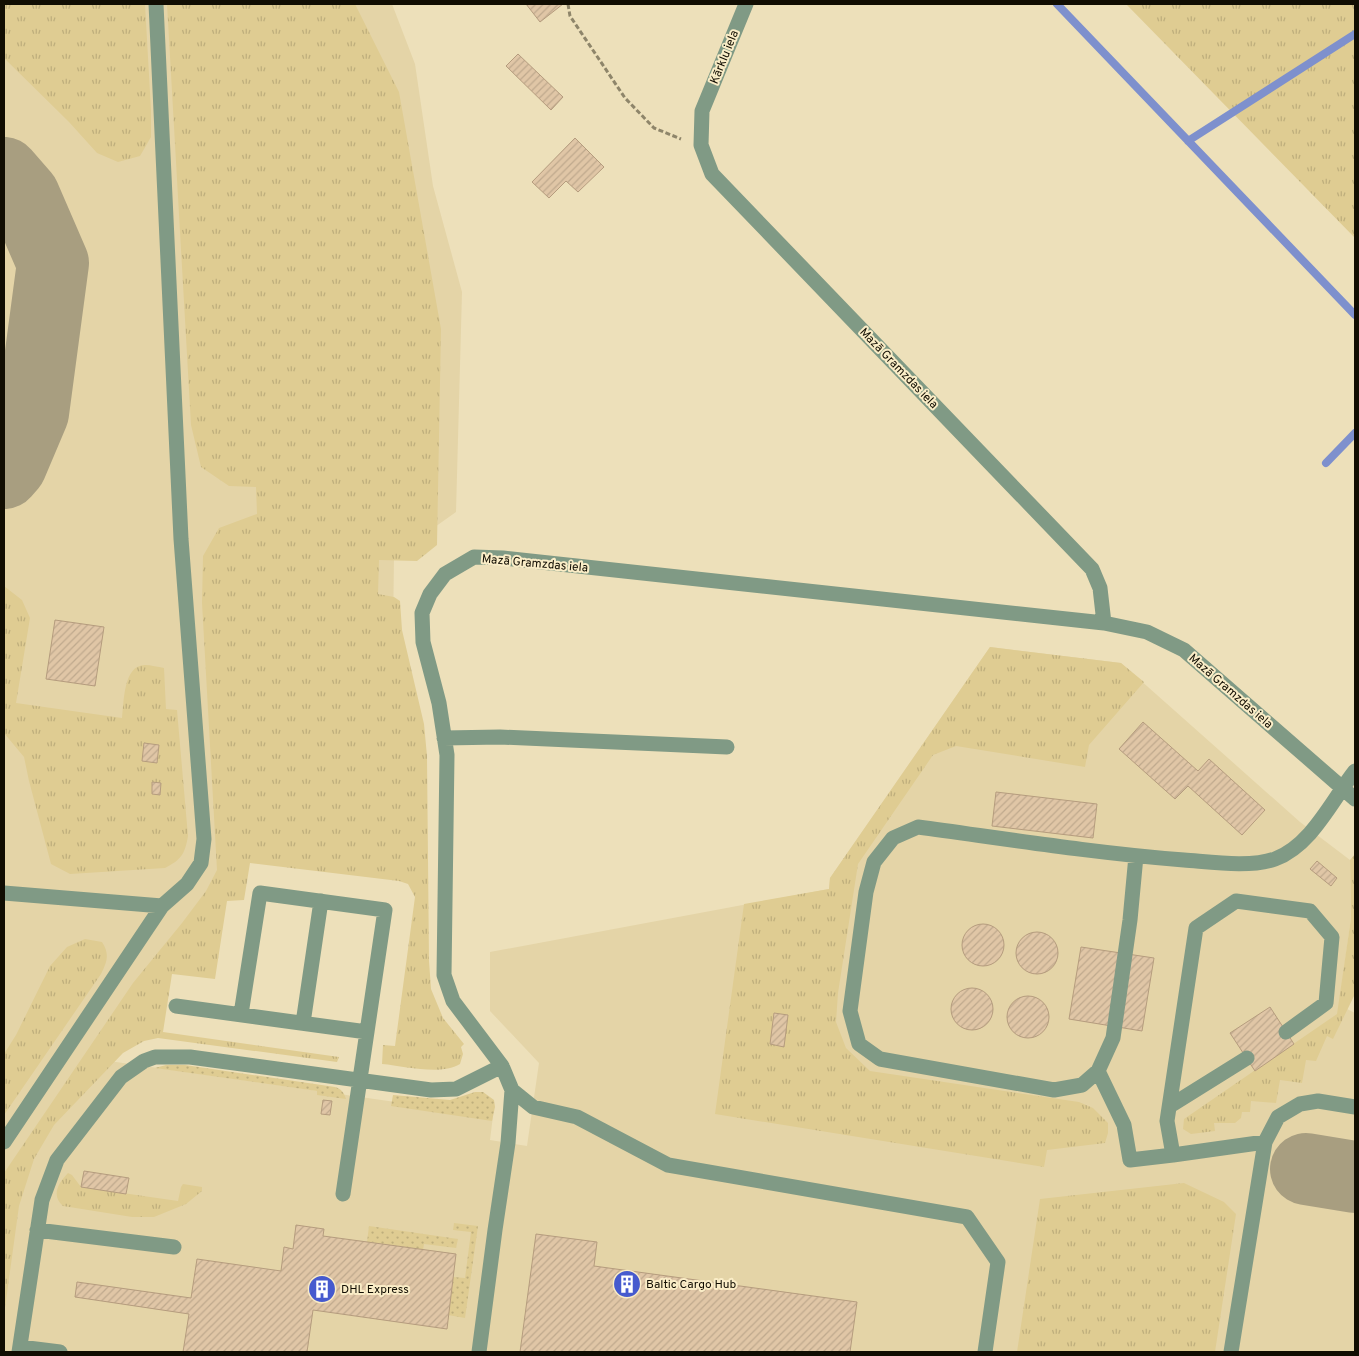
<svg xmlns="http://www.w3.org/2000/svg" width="1359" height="1356" font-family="Overpass,sans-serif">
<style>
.built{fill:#e4d4a7}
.grass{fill:url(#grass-tufts)}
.garden{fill:url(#garden-dots)}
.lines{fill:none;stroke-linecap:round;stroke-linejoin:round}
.stream{stroke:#7e90cd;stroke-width:8}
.taxiway{stroke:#a89e80;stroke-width:72}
.building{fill:url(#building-hatch);stroke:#b59c7e}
.path{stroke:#8e856a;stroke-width:3;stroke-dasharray:5 2.5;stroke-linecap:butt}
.minor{stroke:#809a85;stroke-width:15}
.labels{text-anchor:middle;stroke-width:4;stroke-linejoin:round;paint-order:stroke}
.street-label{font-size:12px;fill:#110d02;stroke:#faedc7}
.poi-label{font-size:12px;fill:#110d02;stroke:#faedc7;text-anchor:start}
</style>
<defs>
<pattern id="grass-tufts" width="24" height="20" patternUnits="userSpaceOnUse" patternTransform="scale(1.25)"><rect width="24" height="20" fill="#dfcc92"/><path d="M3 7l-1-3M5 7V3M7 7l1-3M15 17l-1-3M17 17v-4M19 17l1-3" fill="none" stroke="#beae7c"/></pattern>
<pattern id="garden-dots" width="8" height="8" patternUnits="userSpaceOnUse" patternTransform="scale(1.25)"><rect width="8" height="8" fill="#dfcc92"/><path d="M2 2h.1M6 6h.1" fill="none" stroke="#beae7c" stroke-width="1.8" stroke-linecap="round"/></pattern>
<pattern id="building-hatch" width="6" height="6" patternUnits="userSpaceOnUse" patternTransform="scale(1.25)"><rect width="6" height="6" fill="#e0c6a6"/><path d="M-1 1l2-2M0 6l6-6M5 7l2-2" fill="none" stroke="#bfa98d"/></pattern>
</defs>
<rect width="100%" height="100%" fill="#ede0ba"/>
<path class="built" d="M4,4h388l23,60 18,122 29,106 -6,220 -62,44 -1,77 -284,428 384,55 -3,24 37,6 12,-83 -49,-52v-59l339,-63 1,-11 160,-231 131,16 179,159 50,38 1,58 -12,87 16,8v339h-1351z"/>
<path class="grass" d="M4,4h141l6,106v27l-11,19 -22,6 -21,-9 -28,-31 -65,-64z
M167,4h188l44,88 42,237 -4,216 -20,16 -38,-1 -1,34 16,3 6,4 2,29 22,94 3,32 2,205 2,28 12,29 21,26 -3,3 2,7 -3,10c-20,12 -55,2 -78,0l1,-19 12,1 20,-149 -7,-13 -9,-3 -149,-18 -6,37 -17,1 -12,78 -43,-5 -9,58 176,25 -2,5 -179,-24 -14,3 -21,12 -69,72 -20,34 -15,47 -15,109v-142l129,-190 49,-60 24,-32 11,-21 -15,-267 1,-47 16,-28 38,-14 -1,-27 -27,-1 -28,-19 -10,-42z
M1126,4h229v234z
M4,586l18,14 8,18 -14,85 106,15c2,-15 1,-53 23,-53 6,0 13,2 19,3l2,41 11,1 11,126c-3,18 -7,24 -23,32l-95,6 -19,-10 -22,-83 -5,-24 -20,-24z
M990,647l131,16 23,19 -55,63 -4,22 -129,-21 -23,9 -75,109 -20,129 -2,29 10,26 24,23 209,31 14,6 15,15v10l-3,10 -58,7 -3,17 -329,-53 29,-210 85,-15 1,-11z
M1355,854v140l-22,45 -6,-3 -11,25 -10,-1 -4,23 -22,-3 -4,23 -25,-2 -1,11h-8l-1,6 -6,5h-21l1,8 -24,3 -8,-5 1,-10 153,-105 14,-96 -1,-58z
M85,939l17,3c8,12 5,20 -1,32l-97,141v-61l12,-19 34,-69 17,-19z
M68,1173l4,2 9,12 97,14 3,-14 2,-3 19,3v4l-16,13 -32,13h-22l-69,-11c-12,-10 -5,-23 5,-33z
M1184,1183l40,19 12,12 -21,138h-198l23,-153z"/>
<path class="garden" d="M166,1065h19l150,22c6,2 9,5 11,12l-29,-4v-4l-162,-23z
M475,1092h8l11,8 1,7 -3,14 -101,-15 2,-11 57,5z
M454,1223l24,3 -13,92 -17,-3 5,-38 12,1 6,-46 -18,-2z
M369,1226l89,13 -2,9 -32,-4 -1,6 -56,-8z"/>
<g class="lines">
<path class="stream" d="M1057,4l298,311
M1188,141l167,-107
M1326,463l29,-30"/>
<path class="taxiway" d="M4,173l20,23 29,67 -20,150 -22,52 -7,8
M1306,1169l49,8"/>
</g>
<path class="building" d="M526,4h37l-23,18z
M518,54l45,43 -12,13 -45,-44z
M575,138l29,29 -26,25 -12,-11 -17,17 -17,-16z
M55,620l49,7 -9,59 -49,-7z
M1143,722l55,49 11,-12 56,51 -23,25 -54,-49 -13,13 -56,-50z
M144,743l15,2 -2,18 -15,-2z
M152,782l9,1 -1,12 -8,-1z
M996,792l101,12 -4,34 -101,-12z
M1317,861l20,17 -6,8 -21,-17z
M962 945a21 21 0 1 1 42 0a21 21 0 1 1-42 0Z
M1016 953a21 21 0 1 1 42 0a21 21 0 1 1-42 0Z
M1081,947l73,11 -12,73 -73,-12z
M951 1009a21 21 0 1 1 42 0a21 21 0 1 1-42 0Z
M1007 1017a21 21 0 1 1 42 0a21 21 0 1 1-42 0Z
M1270,1007l24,37 -39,27 -25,-38z
M774,1013l14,2 -4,32 -14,-3z
M323,1100l9,1 -2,14 -9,-1z
M84,1171l45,7 -3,16 -45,-7z
M296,1225l28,4 -1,7 133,18 -9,75 -134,-19 -6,42h-124l6,-38 -114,-17 2,-15 114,16 6,-39 84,12 3,-24 9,2z
M536,1234l61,8 -3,24 263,36 -7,50h-330z"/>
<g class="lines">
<path class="path" d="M568,4l2,12 55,82 29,30 27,11"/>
<path class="minor" d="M746,4l-44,107 -1,34 11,29 380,395 8,19 4,35
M444,738l56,-1 227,10
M1136,856l-6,64 -17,118 -15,33 -16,14 -28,5 -174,-31 -21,-15 -9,-33 16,-119 8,-30 19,-24 25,-11c89,12 177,26 266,33 27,2 66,8 91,-1 37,-14 57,-59 80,-88
M4,893l158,13 25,-22 14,-21 3,-24 -23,-300 -25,-535
M176,1006l191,26
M241,1014l19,-121 125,17 -42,284
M303,1023l18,-122
M502,1066l-49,-65 -9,-26 3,-220 -8,-52 -16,-61 -1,-29 8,-19 15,-20 29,-17 29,1 601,65 43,9 37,18 171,149
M1098,1071l26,54 6,35 43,-5 -6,-34 29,-193 40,-27 74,10 22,26 -6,66 -40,29
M512,1090l21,17 44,10 91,48 299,52 31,45 -13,90
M1170,1106l77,-48
M4,1142l158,-236
M1173,1155l92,-13
M37,1230l137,17
M20,1347l40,5
M19,1352l23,-152 15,-40 64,-83 23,-16 11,-4h35l241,33 25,-1 46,-23 10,24 -4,53 -13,87 -16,122
M1231,1352l34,-210 13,-25 22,-13 18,-3 37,6"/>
</g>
<defs>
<g id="building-disc" transform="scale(1.4375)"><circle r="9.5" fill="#465ace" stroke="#faedc7"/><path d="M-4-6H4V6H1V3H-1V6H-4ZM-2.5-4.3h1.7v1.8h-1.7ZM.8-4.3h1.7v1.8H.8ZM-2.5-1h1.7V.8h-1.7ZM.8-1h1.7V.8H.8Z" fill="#fff"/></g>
</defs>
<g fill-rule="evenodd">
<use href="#building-disc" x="627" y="1284"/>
<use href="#building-disc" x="322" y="1289"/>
</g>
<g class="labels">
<g class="street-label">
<text transform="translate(724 57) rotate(-68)" y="4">Kārklu iela</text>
<text transform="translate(899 368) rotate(46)" y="4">Mazā Gramzdas iela</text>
<text transform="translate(535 563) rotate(5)" y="4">Mazā Gramzdas iela</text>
<text transform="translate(1231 691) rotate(41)" y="4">Mazā Gramzdas iela</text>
</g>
<g class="poi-label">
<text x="646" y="1288">Baltic Cargo Hub</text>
<text x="341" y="1293">DHL Express</text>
</g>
</g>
<rect width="1359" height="1356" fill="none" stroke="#110d02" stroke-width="10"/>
</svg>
